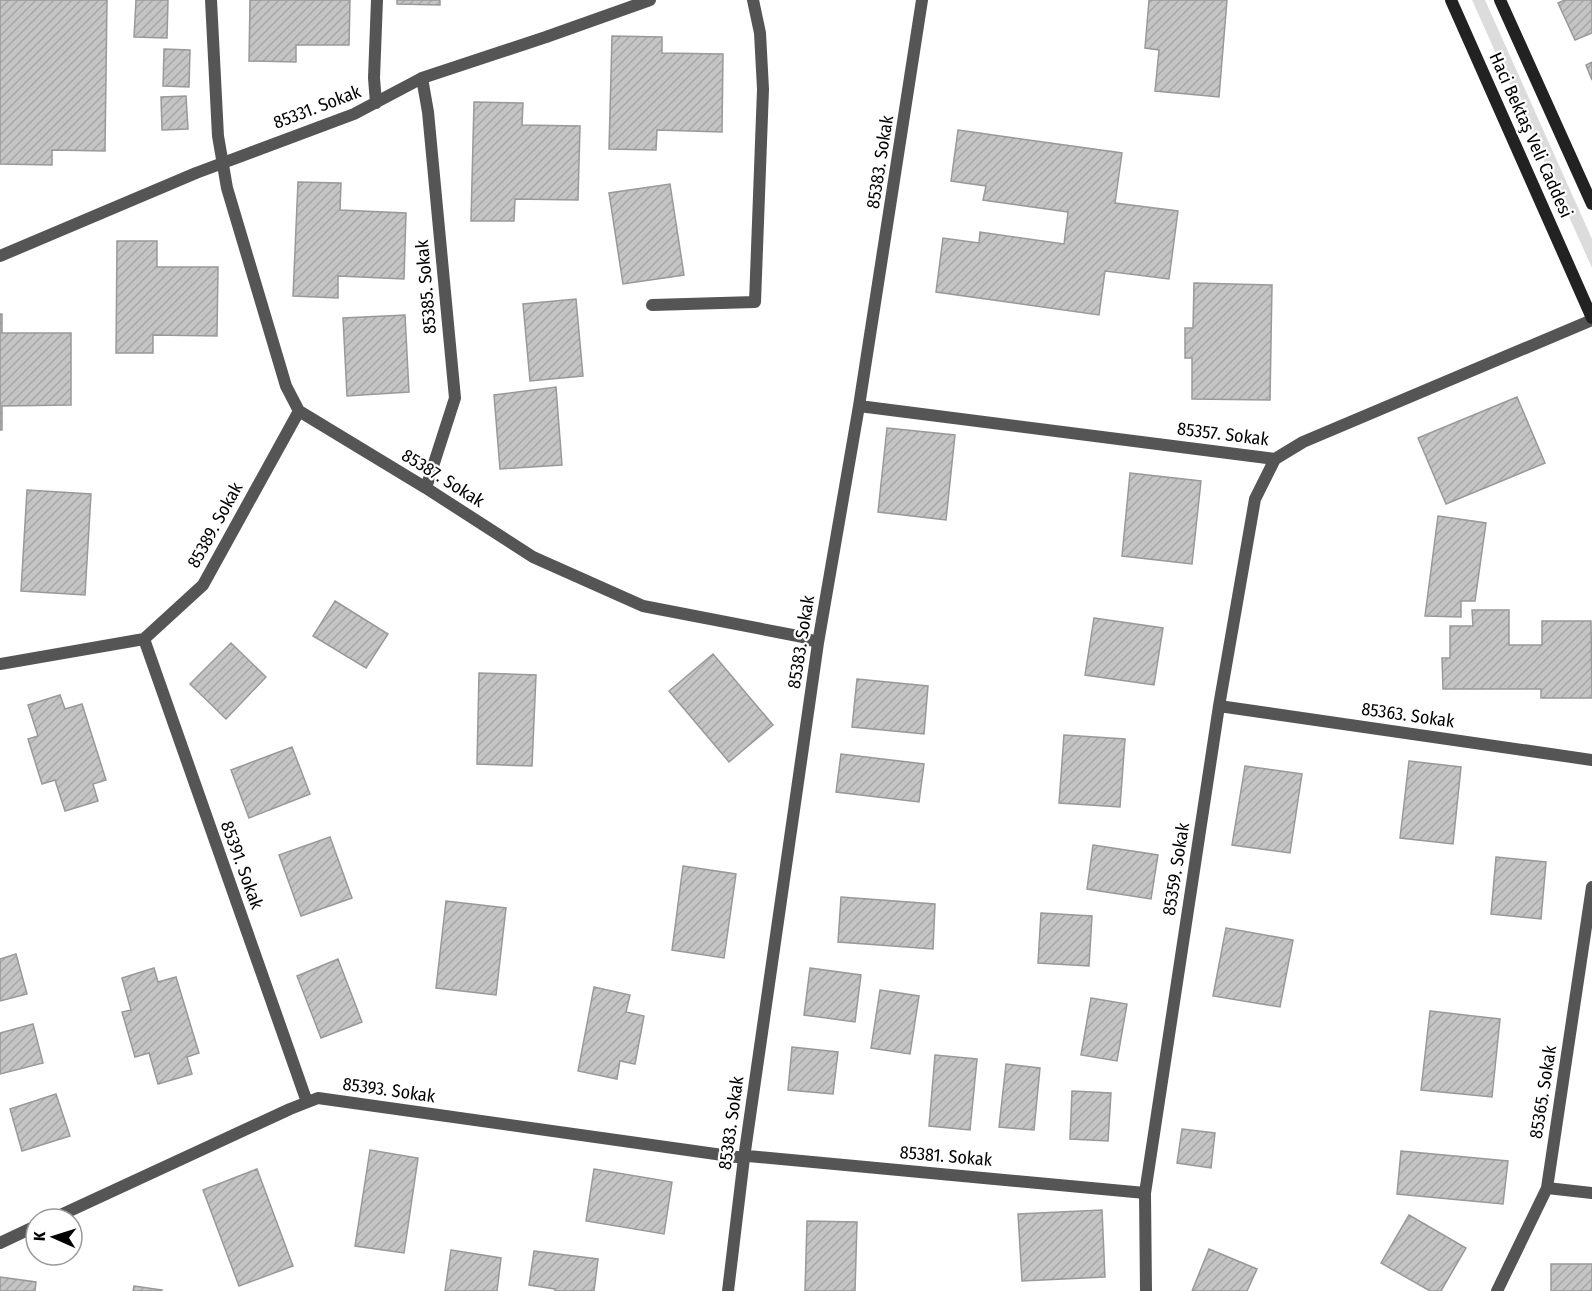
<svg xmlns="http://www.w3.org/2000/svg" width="1592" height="1291" font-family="'Fira Sans Condensed',sans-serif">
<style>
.green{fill:#dcdcdc}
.building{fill:url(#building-hatch);stroke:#999;stroke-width:1.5}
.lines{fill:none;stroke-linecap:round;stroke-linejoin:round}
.minor{stroke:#555;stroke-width:12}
.secondary{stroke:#222;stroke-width:12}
.labels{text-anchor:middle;stroke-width:4.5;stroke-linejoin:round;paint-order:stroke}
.street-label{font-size:18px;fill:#000;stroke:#fff}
</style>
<defs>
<pattern id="building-hatch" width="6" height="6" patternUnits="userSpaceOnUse" patternTransform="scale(1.5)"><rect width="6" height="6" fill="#c4c4c4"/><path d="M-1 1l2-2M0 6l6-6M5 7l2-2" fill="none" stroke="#a7a7a7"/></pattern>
</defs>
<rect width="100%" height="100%" fill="#fff"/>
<path class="green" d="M1472,0h13l107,239v29z"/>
<path class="building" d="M0,0h107l-2,151 -53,-1v15l-52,-1z
M136,0h32l-1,38 -33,-1z
M250,0h100l-1,45h-53v17l-47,-1z
M397,0h43v5l-43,-1z
M1149,0h78l-8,97 -64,-6 4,-41 -14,-2z
M1565,0h27v33l-17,7 -17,-37z
M612,36l50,1v16l61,1 -1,78 -65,-2 -1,20 -47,-1z
M164,49l26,1 -1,37 -26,-1z
M1592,62v18l-6,-15z
M186,96l2,33 -26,1 -1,-33z
M474,102l49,1 -1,22 58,1 -2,74 -63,-1 -1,22h-43z
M958,130l164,23 -7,50 63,8 -9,68 -64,-8 -6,44 -163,-23 7,-54 36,5 1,-11 84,12 4,-32 -85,-12 3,-14 -35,-5z
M298,182l43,1 -1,27 66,3 -2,66 -66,-3v22l-45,-2z
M670,184l14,91 -61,9 -14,-91z
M117,241h40v26h61l-1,69 -64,-1v18h-37z
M1194,283l78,2 -2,115 -78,-1v-41h-7v-30h8z
M576,299l7,77 -53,5 -7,-77z
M0,314h2v19h69v72l-69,1v24h-2z
M405,315l4,77 -62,4 -4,-78z
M556,387l6,78 -62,4 -6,-74z
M1517,397l28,66 -99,41 -28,-66z
M887,428l68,7 -9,85 -68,-8z
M1130,473l71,8 -9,83 -70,-8z
M27,490l64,4 -6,101 -64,-4z
M1438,516l48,7 -11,78h-14v16l-36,-1z
M335,601l53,33 -22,34 -53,-32z
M1472,610h37v35h33v-24h49l1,77h-51v-9h-98l-1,-31h8v-32h23z
M1094,618l69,10 -9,57 -69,-10z
M231,643l35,34 -40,42 -36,-35z
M713,654l60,71 -44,37 -60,-71z
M479,673l57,2 -4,91 -55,-2z
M857,679l71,7 -4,48 -72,-7z
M60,695l5,14 17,-5 24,76 -13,4 5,17 -33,10 -10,-31 -13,4 -14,-45 10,-3 -10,-31z
M1064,735l61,4 -5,68 -61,-4z
M292,747l18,47 -61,24 -18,-48z
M841,754l83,10 -5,38 -83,-10z
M1409,761l52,6 -8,77 -53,-6z
M1245,766l57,8 -12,79 -58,-8z
M330,837l22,61 -51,18 -22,-61z
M1093,845l65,10 -7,44 -64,-10z
M1496,857l50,5 -5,57 -50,-5z
M683,866l53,8 -12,84 -52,-8z
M841,897l94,7 -2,45 -95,-7z
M446,901l60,7 -10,87 -60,-7z
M1041,913l51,3 -3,50 -51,-3z
M1226,928l67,12 -13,67 -67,-11z
M16,954l11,40 -27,7v-42z
M338,959l24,63 -41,16 -24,-62z
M154,968l4,14 18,-5 23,76 -12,4 5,17 -34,10 -9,-31 -14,4 -13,-45 9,-2 -9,-32z
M810,968l51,7 -6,47 -51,-7z
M594,987l36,8 -4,17 18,4 -9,48 -15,-3 -3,18 -39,-8z
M880,990l39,6 -9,58 -39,-6z
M1091,998l36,6 -10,57 -36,-6z
M1430,1011l70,8 -8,78 -71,-7z
M33,1024l10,39 -43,11v-41z
M792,1047l46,5 -5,42 -45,-4z
M935,1055l42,4 -7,71 -41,-4z
M1006,1064l34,4 -6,62 -35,-3z
M1072,1091l39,2 -3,48 -38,-2z
M56,1094l14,42 -48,15 -12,-42z
M1182,1129l33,4 -4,35 -34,-5z
M370,1150l48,8 -14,95 -49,-7z
M1401,1151l107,10 -5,43 -106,-10z
M257,1169l36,97 -54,20 -36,-96z
M594,1169l78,13 -8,52 -78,-13z
M1102,1210l3,67 -83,4 -4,-67z
M1409,1215l57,33 -25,43h-11l-49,-28z
M807,1221l50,1 -2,69h-50z
M1209,1249l48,20 -10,22h-55z
M451,1250l50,8 -4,33h-52z
M534,1251l64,8 -4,32h-39v-2l-26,-4z
M1551,1264h41v27h-41z
M0,1277l36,5 -1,9h-35z
M134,1286l28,4 -1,1h-28z"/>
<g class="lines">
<path class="minor" d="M211,0l7,136 9,52 59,198 13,25 127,77 107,69 110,49 160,31 15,6
M422,78l6,34 27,286 -29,90
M376,103l-2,-25 3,-78
M0,256l196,-83 158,-59 68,-36 124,-41 104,-37
M652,305l103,-3 8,-213 -3,-56 -7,-33
M859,406l416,53 28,-17 289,-122
M144,639l163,463
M0,664l144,-25 59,-54 96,-174
M1219,706l373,54
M1547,1188l45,5
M52,1219l238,-110 28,-11 426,60 4,-2 397,37
M0,1243l36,-17
M728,1291l16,-133 74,-515 41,-237 63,-406
M1146,1291l-1,-98 74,-487 36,-207 20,-40
M1497,1291l50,-103 45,-301"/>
<path class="secondary" d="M1451,0l141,318
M1500,0l92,204"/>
</g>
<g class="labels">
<g class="street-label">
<text transform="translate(317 107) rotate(-21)" y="6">85331. Sokak</text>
<text transform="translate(1531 135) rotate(66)" y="6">Haci Bektaş Veli Caddesi</text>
<text transform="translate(880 162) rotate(-81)" y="6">85383. Sokak</text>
<text transform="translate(426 287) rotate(-95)" y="6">85385. Sokak</text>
<text transform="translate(1223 434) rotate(7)" y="6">85357. Sokak</text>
<text transform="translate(443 478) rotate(32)" y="6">85387. Sokak</text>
<text transform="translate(215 525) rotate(-61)" y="6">85389. Sokak</text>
<text transform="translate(801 642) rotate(-81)" y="6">85383. Sokak</text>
<text transform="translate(1408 715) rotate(8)" y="6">85363. Sokak</text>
<text transform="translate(242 865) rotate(70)" y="6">85391. Sokak</text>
<text transform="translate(1176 869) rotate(-81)" y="6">85359. Sokak</text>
<text transform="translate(389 1090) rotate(8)" y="6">85393. Sokak</text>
<text transform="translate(1543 1092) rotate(-81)" y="6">85365. Sokak</text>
<text transform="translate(731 1123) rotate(-82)" y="6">85383. Sokak</text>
<text transform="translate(946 1156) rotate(5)" y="6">85381. Sokak</text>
</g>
</g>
<g transform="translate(54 1237) rotate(273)"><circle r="28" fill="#ffffff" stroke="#999999" stroke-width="1.5"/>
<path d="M0-4.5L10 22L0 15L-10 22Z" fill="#000000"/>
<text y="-9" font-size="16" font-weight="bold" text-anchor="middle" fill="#000000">K</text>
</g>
</svg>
